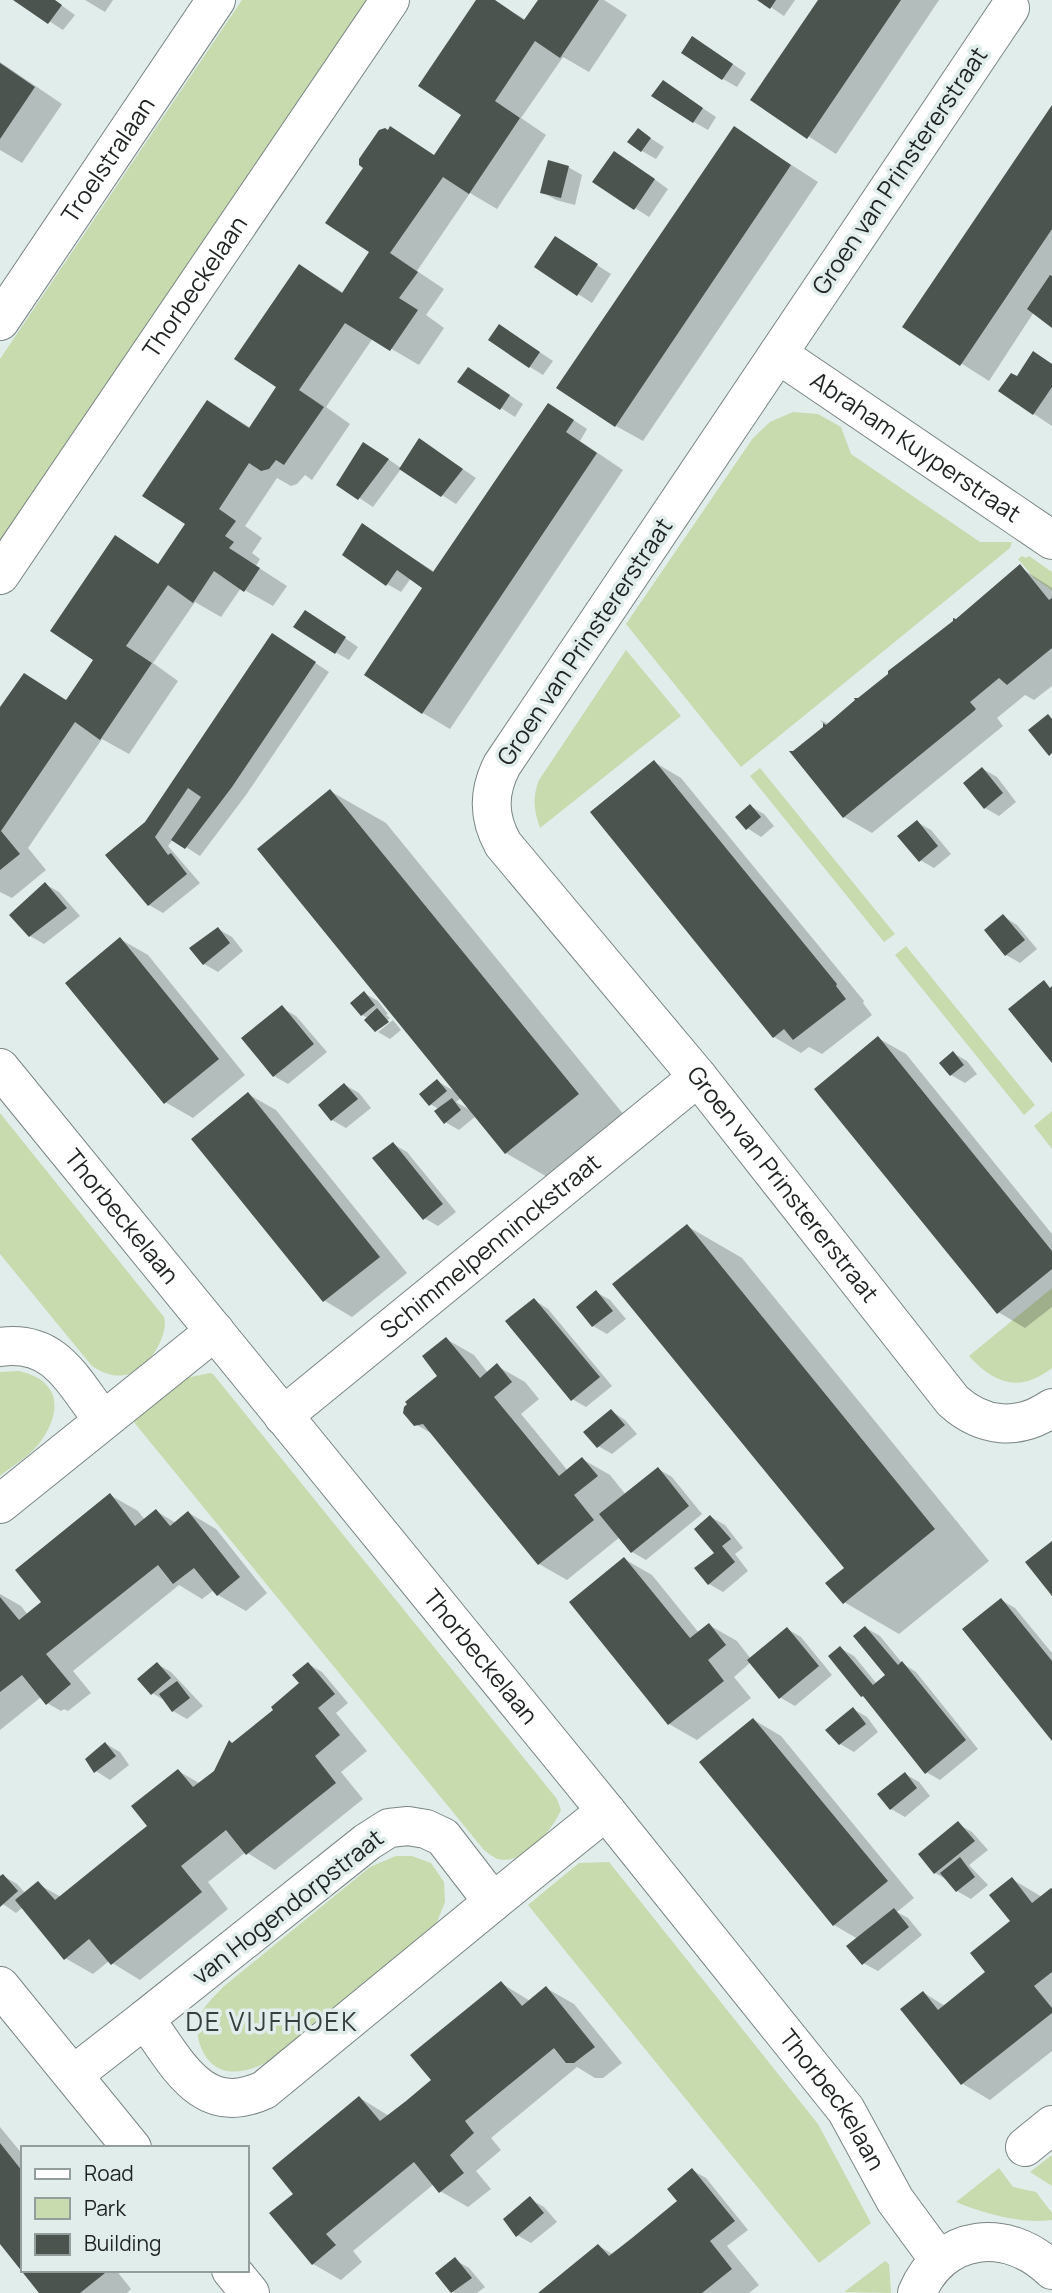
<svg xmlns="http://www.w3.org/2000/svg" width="1052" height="2293" font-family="Manrope,sans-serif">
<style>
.green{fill:#c7dbaf}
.shadow{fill:#0003;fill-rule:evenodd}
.building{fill:#4c544f}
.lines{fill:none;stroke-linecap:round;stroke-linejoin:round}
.street-casing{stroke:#7a8584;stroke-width:40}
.secondary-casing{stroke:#7a8584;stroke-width:40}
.street{stroke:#fff;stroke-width:38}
.secondary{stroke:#fff;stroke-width:38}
.labels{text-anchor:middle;stroke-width:7;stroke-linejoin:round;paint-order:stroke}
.street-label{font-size:24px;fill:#1f2423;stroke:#e0edeb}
.neighbourhood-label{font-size:26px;letter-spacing:2px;fill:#36403f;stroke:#e0edeb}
</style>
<rect width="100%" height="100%" fill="#e0edeb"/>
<path class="green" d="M242,0h126l-368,544v-185z
M793,412l25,2 23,13 10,27 129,88h32l-2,6 -269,219 -115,-143 127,-186 17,-16z
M1022,556l4,2 3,-2 23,16v18l-18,-12 -16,-19z
M626,650l55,66 -141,112c-6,-17 -8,-30 -1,-48z
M760,768l135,166 -11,8 -134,-166z
M906,946l129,159 -11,10 -129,-160z
M1052,1111v38l-18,-23z
M0,1113l164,204c5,17 -13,47 -30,55 -14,7 -29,3 -42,-6l-92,-112z
M1052,1288v80c-32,25 -58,16 -83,-12z
M19,1371c44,10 43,43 19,74 -10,12 -26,21 -38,31v-104z
M210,1373l3,1 344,425 4,11c-8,19 -38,56 -63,49 -4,-1 -10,-6 -14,-9l-351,-429 53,-43z
M396,1856h16l19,7 13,19 1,20 -8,20 -22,22 -142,115c-27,15 -59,23 -73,-14 -3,-8 -3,-19 -1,-27 4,-12 16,-22 24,-31l147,-120z
M609,1862l209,262 53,99 -52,40 -291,-358 51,-42z
M1052,2155v31l-22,-14z
M999,2168l14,19 23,5 16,21v7c-32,4 -66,-6 -96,-18z
M885,2261l4,3 2,29 -47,-1z"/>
<path class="shadow" d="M16,0h38l21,15 -12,15z
M85,0h28l-8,12z
M478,0h15l33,20 14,-20h64l23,15 -38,57 -26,-15 -42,61 25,17 -49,74 -27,-16 -53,78 27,18 -18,26 18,13 -25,37 -46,-27 -47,69 24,17 -38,56 -7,-5 -8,9 -6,2 -14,-8 -32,48 17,12 -10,15 8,6 -4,7 31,20 -14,20 -32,-18 -20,29 -26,-15 -42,61 25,18 -49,73 -27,-15 -74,109 18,22 -34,28 -12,-6v-181l25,-36 42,26 28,-42 21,-121 44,27 27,-42 21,-121 43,26 27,-41 22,-121 44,27 28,-41 16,-120 3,-3 44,27 29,-41z
M760,0h35l-11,16z
M820,0h119l-103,154 -84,-54z
M706,46l40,27 -9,14 -14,-8z
M0,62l62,42 -40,59 -22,-13z
M677,91l39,26 -8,13 -14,-8z
M1052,106v219l-18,-13 -45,69 -85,-54z
M734,128l84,54 -175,259 -27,-15z
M638,130l26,17 -8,12 -14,-8z
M629,161l39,28 -19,28 -55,-35z
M568,167l14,8 -7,30 -19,-5 -14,-8z
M569,247l42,27 -19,29 -56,-36z
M513,334l40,27 -10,14 -13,-8z
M1034,353l18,11v62l-18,-12 -17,-36z
M483,377l40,27 -8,13 -55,-35z
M563,413l24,16 -7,12 43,29 -173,259 -27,-16 2,-126 -14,-9 -10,14 -14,-8 -25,-58 73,46z
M420,440l56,38 -20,26 -55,-35 -28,38 -35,-23 40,-32 23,16z
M1021,568l31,20v98l-18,14 -9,-5 -28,23 6,8 -131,107 -28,-16 -18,-90 -6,-7 9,4z
M320,621l38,26 -9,13 -14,-8z
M287,644l42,28 -83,123 -46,61 -27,-17 -5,7 32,37 -37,30 -14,-8 -3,-82z
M654,762l27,16 183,223 -1,2 9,12 -50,39 -13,-7 -8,6 -27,-16z
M983,769l14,8 19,25 -17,14 -14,-8z
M330,791l56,32 247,303 -72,59 -55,-32 -30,-37 -17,14 -14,-8 -6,-13 -9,-5 7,-23 19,11zM461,1098l11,13 -16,-9z
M750,806l14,8 10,12 -13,11 -14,-9z
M917,822l14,8 20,24 -17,14 -14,-8z
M45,884l14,8 21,24 -36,28 -14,-8z
M1003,916l14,9 20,24 -17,14 -14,-8z
M218,929l14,8 11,14 -25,21 -14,-8 -12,-16z
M120,939l28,16 97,120 -52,43 -28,-16z
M364,993l14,8 10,13 -2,1 4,3 -15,12 -7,-12 -6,-3z
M282,1008l14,8 31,36 -39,32 -14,-8z
M393,1020l8,10 -11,9 -12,-7z
M878,1038l28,16 146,180v73l-27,21 -27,-16z
M953,1053l14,8 10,13 -12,9 -14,-8z
M345,1085l14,8 12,15 -25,20 -14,-8z
M248,1094l28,16 131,163 -55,44 -27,-16 -131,-162z
M393,1144l14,8 49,60 -18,14 -14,-8z
M687,1226l55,32 247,303 -90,73 -55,-32 2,-34z
M596,1292l14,8 16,19 -19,15 -14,-8z
M534,1300l14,9 64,77 -26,21 -14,-8z
M446,1339l28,16 14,18 9,-7 28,16 14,17 -18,15 47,57 14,-12 28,16 16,20 32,-26 14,8 30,37 -56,46 -14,-8 -12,-15 -53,43 -28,-16 -103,-128 -21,-12 24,-48z
M611,1411l14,9 12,14 -25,20 -14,-8z
M110,1495l28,16 7,9 11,-9 20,12 13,-10 27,16 51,64 -21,18 -28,-16 -4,-5 -12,9 -23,-14 -106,86 18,22 -23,18 -4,-2 -3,2 -14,-8 -6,-6 -41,33v-136l21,12 7,9 16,-13z
M711,1517l14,8 18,23 -8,6 13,17 -25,21 -14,-8 7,-31z
M624,1559l28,16 47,58 10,-8 28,16 14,18 36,-30 14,8 31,38 -37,31 -14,-8 -30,-36 -17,15 17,21 -54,42 -28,-16 -98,-122z
M1001,1600l14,8 37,45v85z
M866,1628l14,8 22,27 14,9 62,77 -38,31 -14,-8 -58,-73 -6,-3 -22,-48 14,8 23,28 10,-8z
M157,1664l14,8 32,34 -16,13 -14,-8 -6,-9 -15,-9z
M308,1664l14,8 26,31 -12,10 31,38 -26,21 22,27 -88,71 -29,-18 -38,30 20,27 -88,71 -31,-19 -16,13 -28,-16 -42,-51 -7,6 -16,-11v-24l3,-2 14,8 8,9 13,-9 23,13 88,-71 29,-55 23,13 14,-12 18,-28 43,-34 25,-26z
M853,1709l14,8 11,15 -24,20 -14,-8z
M754,1720l27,16 133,162 -17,14 11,6 14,17 -44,36 -15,-8 -5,-24 -24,-14z
M106,1744l14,8 9,13 -19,15 -14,-9z
M905,1774l14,8 11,14 -25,21 -14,-8 -12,-15z
M958,1824l14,8 16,18 -19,15 19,20 -17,14 -14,-8 -8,-10 -14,-8 -15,-18z
M1012,1879l30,18 10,-7v161l-62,49 -27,-16 -60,-74 21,-17 21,13 42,-33 25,-52z
M501,1983l29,18 16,-13 28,16 48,59 -19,15h-8l-18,-11 -86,71 10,12 -25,21 15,18 -23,18 -28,-16 -6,-7 -81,67 9,11 -21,18 -28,-16 -18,-70 65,-96 29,18 44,-36z
M0,2127l23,28v115h93l15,19 -4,4h-86l-41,-51z
M692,2170l14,8 42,52 -21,16 32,39 -10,8h-209l59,-47 15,9 66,-53z
M530,2199l14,8 13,15 -26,21 -14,-8z
M455,2260l14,8 16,19 -8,6h-23l-16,-19z"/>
<path class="building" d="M13,0h42l7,5 -14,19z
M476,0h19l29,20 14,-20h61l-39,58 -25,-17 -40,60 25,17 -51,76 -26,-17 -53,76 28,19 -19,26 19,12 -28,41 -45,-28 -46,67 25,17 -40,58 -8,-5 -7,9 -8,2 -12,-8 -30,46 17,12 -11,15 9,6 -5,6 31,20 -16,24 -30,-21 -21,32 -25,-18 -42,61 26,17 -52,77 -25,-18 -74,109 19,23 -20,16v-163l24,-34 42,27 13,-19 14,-21 -43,-29 65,-96 43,29 27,-40 -43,-28 65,-96 42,28 27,-41 -42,-28 65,-95 43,29 15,-23 12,-18 -44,-29 38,-55 -4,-3v-6l20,-29 6,-2 3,2 2,-4 44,29 27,-40 -43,-29z
M757,0h19l-6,9z
M818,0h83l-94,139 -57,-39z
M692,36l41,28 -11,16 -41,-27z
M0,63l35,24 -35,52z
M663,80l40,28 -10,15 -42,-27z
M1052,105v124l-92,137 -58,-39z
M734,126l57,39 -176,262 -59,-39z
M638,128l13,10 -10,14 -14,-10z
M614,151l41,28 -21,31 -42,-28z
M548,160l21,6 -8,32 -21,-5z
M555,236l43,28 -21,32 -43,-29z
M1050,275l2,1v52l-25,-19z
M499,324l41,28 -11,16 -41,-28z
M1033,351l19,13v23l-19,28 -35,-24 13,-18 6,3z
M468,367l42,28 -10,15 -43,-28z
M548,403l26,17 -8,12 31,21 -175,261 -58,-39 58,-87 -25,-18 -11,16 -44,-31 20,-32 71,49z
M419,438l44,31 -22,28 -42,-28z
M363,442l26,17 -31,41 -22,-15z
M1020,564l29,36 3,-2v50l-45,37 -8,-7 -29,24 6,7 -2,2 -131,107 -54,-67h4l30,-24v-4l3,2 29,-25 -1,-2h4l30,-24v-3l65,-50v-3l3,1z
M305,610l41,27 -11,17 -42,-27z
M272,633l44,29 -84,125 -47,62 -14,-9 30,-43 -13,-9 -33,49 13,18 3,-2 16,21 -39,32 -43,-51 40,-33z
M1048,714l4,5v34l-3,3 -21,-26z
M654,760l183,224 -1,2 10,13 -53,41 -9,-11 -11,9 -183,-226z
M982,767l21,26 -19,16 -21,-26z
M330,789l249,305 -74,60 -248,-305z
M750,804l11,13 -15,13 -11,-13z
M917,820l21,26 -19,16 -22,-26z
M45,882l22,26 -38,29 -20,-22z
M1003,914l22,26 -20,16 -21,-26z
M218,927l12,16 -27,22 -14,-17z
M120,937l99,122 -55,45 -99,-121z
M1044,980l6,8 2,-2v77l-44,-54z
M364,991l11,14 -14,11 -11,-13z
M282,1005l32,39 -41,33 -32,-39z
M377,1008l12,14 -14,10 -11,-12z
M878,1036l174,215v18l-55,45 -183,-225z
M953,1051l11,14 -14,11 -11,-13z
M437,1079l10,12 -18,15 -10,-12z
M344,1083l14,16 -27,22 -13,-16z
M248,1092l132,165 -57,45 -132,-163z
M452,1098l9,12 -17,14 -10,-13z
M393,1142l50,62 -20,16 -51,-62z
M687,1224l248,305 -92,75 -18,-21 19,-15 -232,-284z
M596,1290l17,21 -21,16 -16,-20z
M534,1298l66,79 -29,24 -66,-80z
M446,1337l34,41 17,-15 15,19 -18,15 65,79 23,-19 16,19 -24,19 20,25 -56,45 -115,-141 -9,2 -11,-13 1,-6 3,-3 -2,-2 32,-26 -15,-20z
M611,1409l14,16 -28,23 -14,-16z
M658,1467l31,39 -58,47 -32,-39z
M110,1493l25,33 21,-17 14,17 18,-15 52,66 -23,19 -23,-28 -21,16 -15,-19 -112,89 25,30 -25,21 -24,-30 -22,17v-95l19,23 22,-18 -26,-32z
M710,1515l21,24 -9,7 13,16 -27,23 -14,-17 20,-15 -20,-24z
M1052,1541v55l-27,-34z
M624,1557l66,81 19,-15 17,22 -18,15 16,21 -56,44 -99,-123z
M1001,1598l51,63v80l-90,-112z
M865,1626l33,39 4,-4 64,79 -41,34 -62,-78 -2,1 -33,-41 12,-10 33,39 12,-10 -32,-39z
M787,1627l32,39 -40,33 -32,-39z
M157,1662l14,16 -20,17 -14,-16z
M308,1662l27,32 -17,14 22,27 -25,21 21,27 -90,72 -20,-25 -45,36 21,26 -91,73 -22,-26 -25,21 -49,-60 23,-19 17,19 68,-55 24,-19 -16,-20 47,-37 15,18 21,-16 15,-31 3,3 41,-33 -2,-3 28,-24 -7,-8z
M177,1681l13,17 -18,14 -13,-18z
M853,1707l13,17 -27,21 -14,-15z
M753,1718l135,163 -55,45 -134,-164z
M105,1742l11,14 -22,17 -9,-14z
M905,1772l12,16 -27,22 -13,-16z
M958,1821l17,20 -41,33 -16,-20z
M960,1857l15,20 -19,15 -16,-19z
M3,1874l15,17 -18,16v-31z
M1012,1877l20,26 19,-15 1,1v83l-18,14 18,22v5l-91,72 -61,-76 23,-18 15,19 47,-38 -15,-19 40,-32 -21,-26z
M894,1908l15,19 -47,38 -16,-19z
M501,1981l21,25 24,-20 49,61 -21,16h-8l-12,-15 -89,73 9,12 -24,22 14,18 -25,20 -25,-31 -88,72 10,11 -24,20 -43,-52 24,-19 -21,-26 87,-72 21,25 26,-20 25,-21 -21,-25z
M0,2143l23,29v98h80l2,3 -25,20h-41l-39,-49z
M692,2168l43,53 -25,20 22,28 -30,24h-164l60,-49 11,12 23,-18 45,-37 -10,-12z
M530,2196l14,17 -28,24 -13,-18z
M455,2257l17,21 -21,15 -16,-20z"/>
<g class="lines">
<g class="street-casing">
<g id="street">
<path id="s1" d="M1010,8l-508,757c-14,27 -14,52 1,79l195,233 255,324c30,27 66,30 99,7"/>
<path id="s2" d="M0,321l216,-321"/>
<path id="s3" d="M778,354l274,186"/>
<path id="s4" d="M0,575l390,-575"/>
<path id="s5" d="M0,1068l606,743 240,299 49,90 44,60"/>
<path d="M0,1347c56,-8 73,35 103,73"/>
<path id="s6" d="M283,1416l415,-339"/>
<path d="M0,1504l215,-173"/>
<path d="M408,1826l18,3 17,8 50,65 -229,188c-63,29 -87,-28 -119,-71l222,-177 22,-14z"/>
<path d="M493,1902l113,-91"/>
<path d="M0,1986l132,162"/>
<path d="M73,2075l72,-56"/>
<path d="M1025,2147l27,-22"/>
<path d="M231,2270l19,23"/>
</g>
</g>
<g class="secondary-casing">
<path id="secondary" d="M917,2293c25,-60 91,-66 135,-23"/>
</g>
<use href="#street" class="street"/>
<use href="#secondary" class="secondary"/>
</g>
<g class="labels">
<g class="street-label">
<text dy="8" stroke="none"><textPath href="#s2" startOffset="194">Troelstralaan</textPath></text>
<text transform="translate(900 171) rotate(-56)" y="8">Groen van Prinstererstraat</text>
<text dy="8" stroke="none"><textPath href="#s4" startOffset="348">Thorbeckelaan</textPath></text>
<text dy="8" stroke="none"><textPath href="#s3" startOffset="166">Abraham Kuyperstraat</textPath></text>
<text transform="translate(585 642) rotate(-56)" y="8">Groen van Prinstererstraat</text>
<text dy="8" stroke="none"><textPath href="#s1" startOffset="1435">Groen van Prinstererstraat</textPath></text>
<text dy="8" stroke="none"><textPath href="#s5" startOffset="192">Thorbeckelaan</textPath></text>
<text dy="8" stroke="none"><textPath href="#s6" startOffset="268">Schimmelpenninckstraat</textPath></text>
<text dy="8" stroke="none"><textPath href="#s5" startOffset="760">Thorbeckelaan</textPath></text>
<text transform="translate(288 1907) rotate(-38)" y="8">van Hogendorpstraat</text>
<text dy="8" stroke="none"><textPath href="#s5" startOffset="1326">Thorbeckelaan</textPath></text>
</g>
<g class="neighbourhood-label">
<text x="272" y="2031">DE VIJFHOEK</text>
</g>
</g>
<rect x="21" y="2146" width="228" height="126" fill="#e0edeb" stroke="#939d9b" stroke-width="2"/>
<rect x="35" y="2169" width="35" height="10" fill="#ffffff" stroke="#939d9b" stroke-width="2"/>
<text x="84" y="2181" font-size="21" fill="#1f2423">Road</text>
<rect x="35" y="2198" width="35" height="21" fill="#c7dbaf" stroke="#939d9b" stroke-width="2"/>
<text x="84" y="2216" font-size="21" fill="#1f2423">Park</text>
<rect x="35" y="2234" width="35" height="21" fill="#4c544f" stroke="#939d9b" stroke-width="2"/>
<text x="84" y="2251" font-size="21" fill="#1f2423">Building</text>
</svg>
